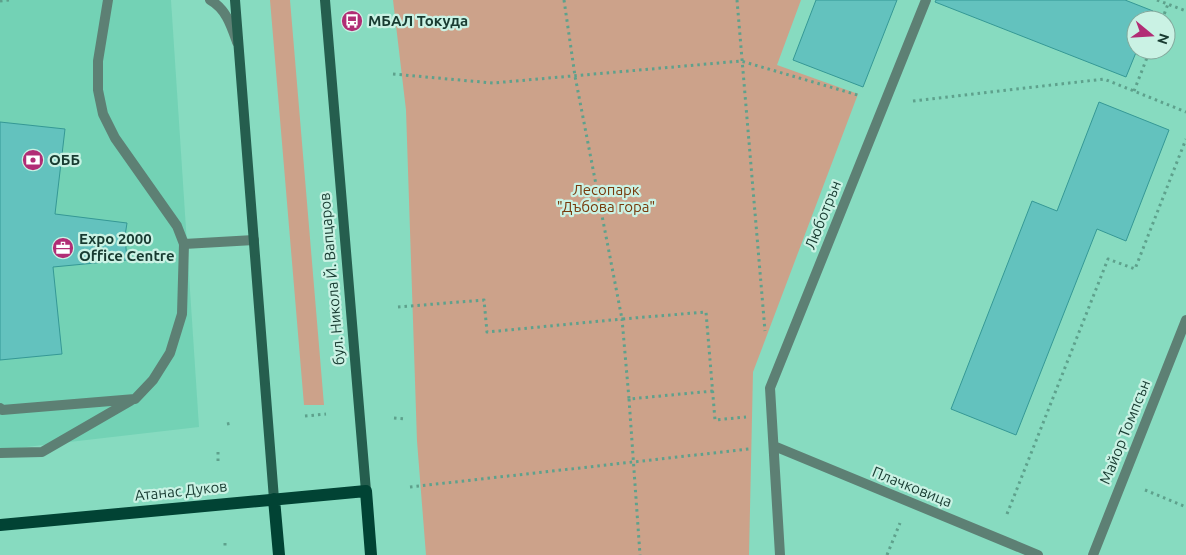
<svg xmlns="http://www.w3.org/2000/svg" width="1186" height="555" font-family="Ubuntu,sans-serif">
<style>
.built{fill:#73d2b5}
.green{fill:#cca28a}
.building{fill:#63c2be;stroke:#359895}
.lines{fill:none;stroke-linecap:round;stroke-linejoin:round}
.path{stroke:#5ea18c;stroke-width:3;stroke-dasharray:2.5 4;stroke-linecap:butt}
.service{stroke:#5d8074;stroke-width:10}
.minor{stroke:#5d8074;stroke-width:10}
.secondary{stroke:#255e4e;stroke-width:10}
.primary{stroke:#014334;stroke-width:12}
.labels{text-anchor:middle;stroke-width:4.5;stroke-linejoin:round;paint-order:stroke}
.poi-label{font-size:15px;font-weight:bold;fill:#183b31;stroke:#caf2e4;text-anchor:start}
.park-label{font-size:15px;fill:#773a0c;stroke:#caf2e4}
.street-label{font-size:15px;fill:#183b31;stroke:#caf2e4}
</style>
<rect width="100%" height="100%" fill="#87dbc0"/>
<path class="built" d="M0,0h171l28,427 -199,23z"/>
<path class="green" d="M270,0h20l34,405h-20z
M393,0h408l-24,65 81,29 -105,278 -4,183h-323l-9,-114 -11,-331z"/>
<path class="building" d="M816,0h81l-34,87 -70,-27z
M936,0h189l28,11 -4,9h-13l1,30 -11,27 -191,-75z
M1099,102l70,28 -43,111 -29,-12 -81,206 -65,-26 81,-208 25,10z
M0,122l65,7 -10,85 72,9 -2,13 2,24 -74,7 9,87 -62,6z"/>
<g class="lines">
<path class="path" d="M564,0l11,76 47,243 84,-7 9,108 31,-3
M737,0l28,331
M1157,0l29,11
M0,1l10,-1
M1162,20l6,-16
M393,74l100,9 248,-22 120,35
M1134,91l16,-41
M913,101l191,-22 82,33
M398,307l86,-7 3,32 135,-13 7,80 84,-8
M629,399l11,156
M305,416l21,-2
M394,418l11,1
M227,424l5,-1
M218,452v9
M410,487l339,-38
M1145,490l41,17
M1007,514l101,-255 27,10 51,-130
M225,543v6
M887,555l13,-32"/>
<path class="service" d="M210,0c16,9 21,25 27,42
M184,244l70,-4
M0,408l2,2 133,-11 18,-19 17,-27 12,-39 2,-70 -7,-18 -62,-88 -12,-24 -5,-24v-29l10,-61
M0,453l42,-1 90,-52"/>
<path class="minor" d="M774,446l264,109
M780,555l-10,-167 156,-388
M1093,555l93,-235"/>
<path class="secondary" d="M235,0l39,499
M325,0l41,491"/>
<path class="primary" d="M274,499l5,56
M0,525l366,-34 5,64"/>
</g>
<defs>
<g id="bus-disc" transform="scale(1.125)"><circle r="9.5" fill="#b12d75" stroke="#caf2e4"/><path d="M-5-6H5V4H4V6H2V4H-2V6H-4V4H-5ZM-3.5-4V0h7V-4ZM-3.5 1.2v1.5H-2V1.2ZM2 1.2v1.5H3.5V1.2Z" fill="#fff"/></g>
<g id="bank-disc" transform="scale(1.125)"><circle r="9.5" fill="#b12d75" stroke="#caf2e4"/><path d="M-6-4H6V4H-6ZM0-2.3a2.3 2.3 0 1 0 0 4.6a2.3 2.3 0 1 0 0-4.6Z" fill="#fff"/></g>
<g id="office-disc" transform="scale(1.125)"><circle r="9.5" fill="#b12d75" stroke="#caf2e4"/><path d="M-6-3h4V-5.5h4V-3h4V5H-6ZM-1-4.5V-3h2v-1.5ZM-6 0V1H6V0Z" fill="#fff"/></g>
</defs>
<g fill-rule="evenodd">
<use href="#bus-disc" x="352" y="21"/>
<use href="#bank-disc" x="33" y="160"/>
<use href="#office-disc" x="63" y="248"/>
</g>
<g class="labels">
<g class="poi-label">
<text x="368" y="26">МБАЛ Токуда</text>
<text x="49" y="165">ОББ</text>
<text x="79" y="244">Expo 2000<tspan x="79" dy="17">Office Centre</tspan></text>
</g>
<g class="park-label">
<text x="606" y="195">Лесопарк<tspan x="606" dy="17">"Дъбова гора"</tspan></text>
</g>
<g class="street-label">
<text transform="translate(823 215) rotate(-68)" y="5">Люботрън</text>
<text transform="translate(332 279) rotate(-95)" y="5">бул. Никола Й. Вапцаров</text>
<text transform="translate(1125 432) rotate(-68)" y="5">Майор Томпсън</text>
<text transform="translate(912 487) rotate(22)" y="5">Плачковица</text>
<text transform="translate(181 491) rotate(-6)" y="5">Атанас Дуков</text>
</g>
</g>
<g transform="translate(1151 35) rotate(108)"><circle r="24" fill="#caf2e4" stroke="#83a99c"/>
<path d="M0-4L9 19L0 12L-9 19Z" fill="#b12d75"/>
<text y="-8" font-size="14" font-weight="bold" text-anchor="middle" fill="#183b31">N</text>
</g>
</svg>
